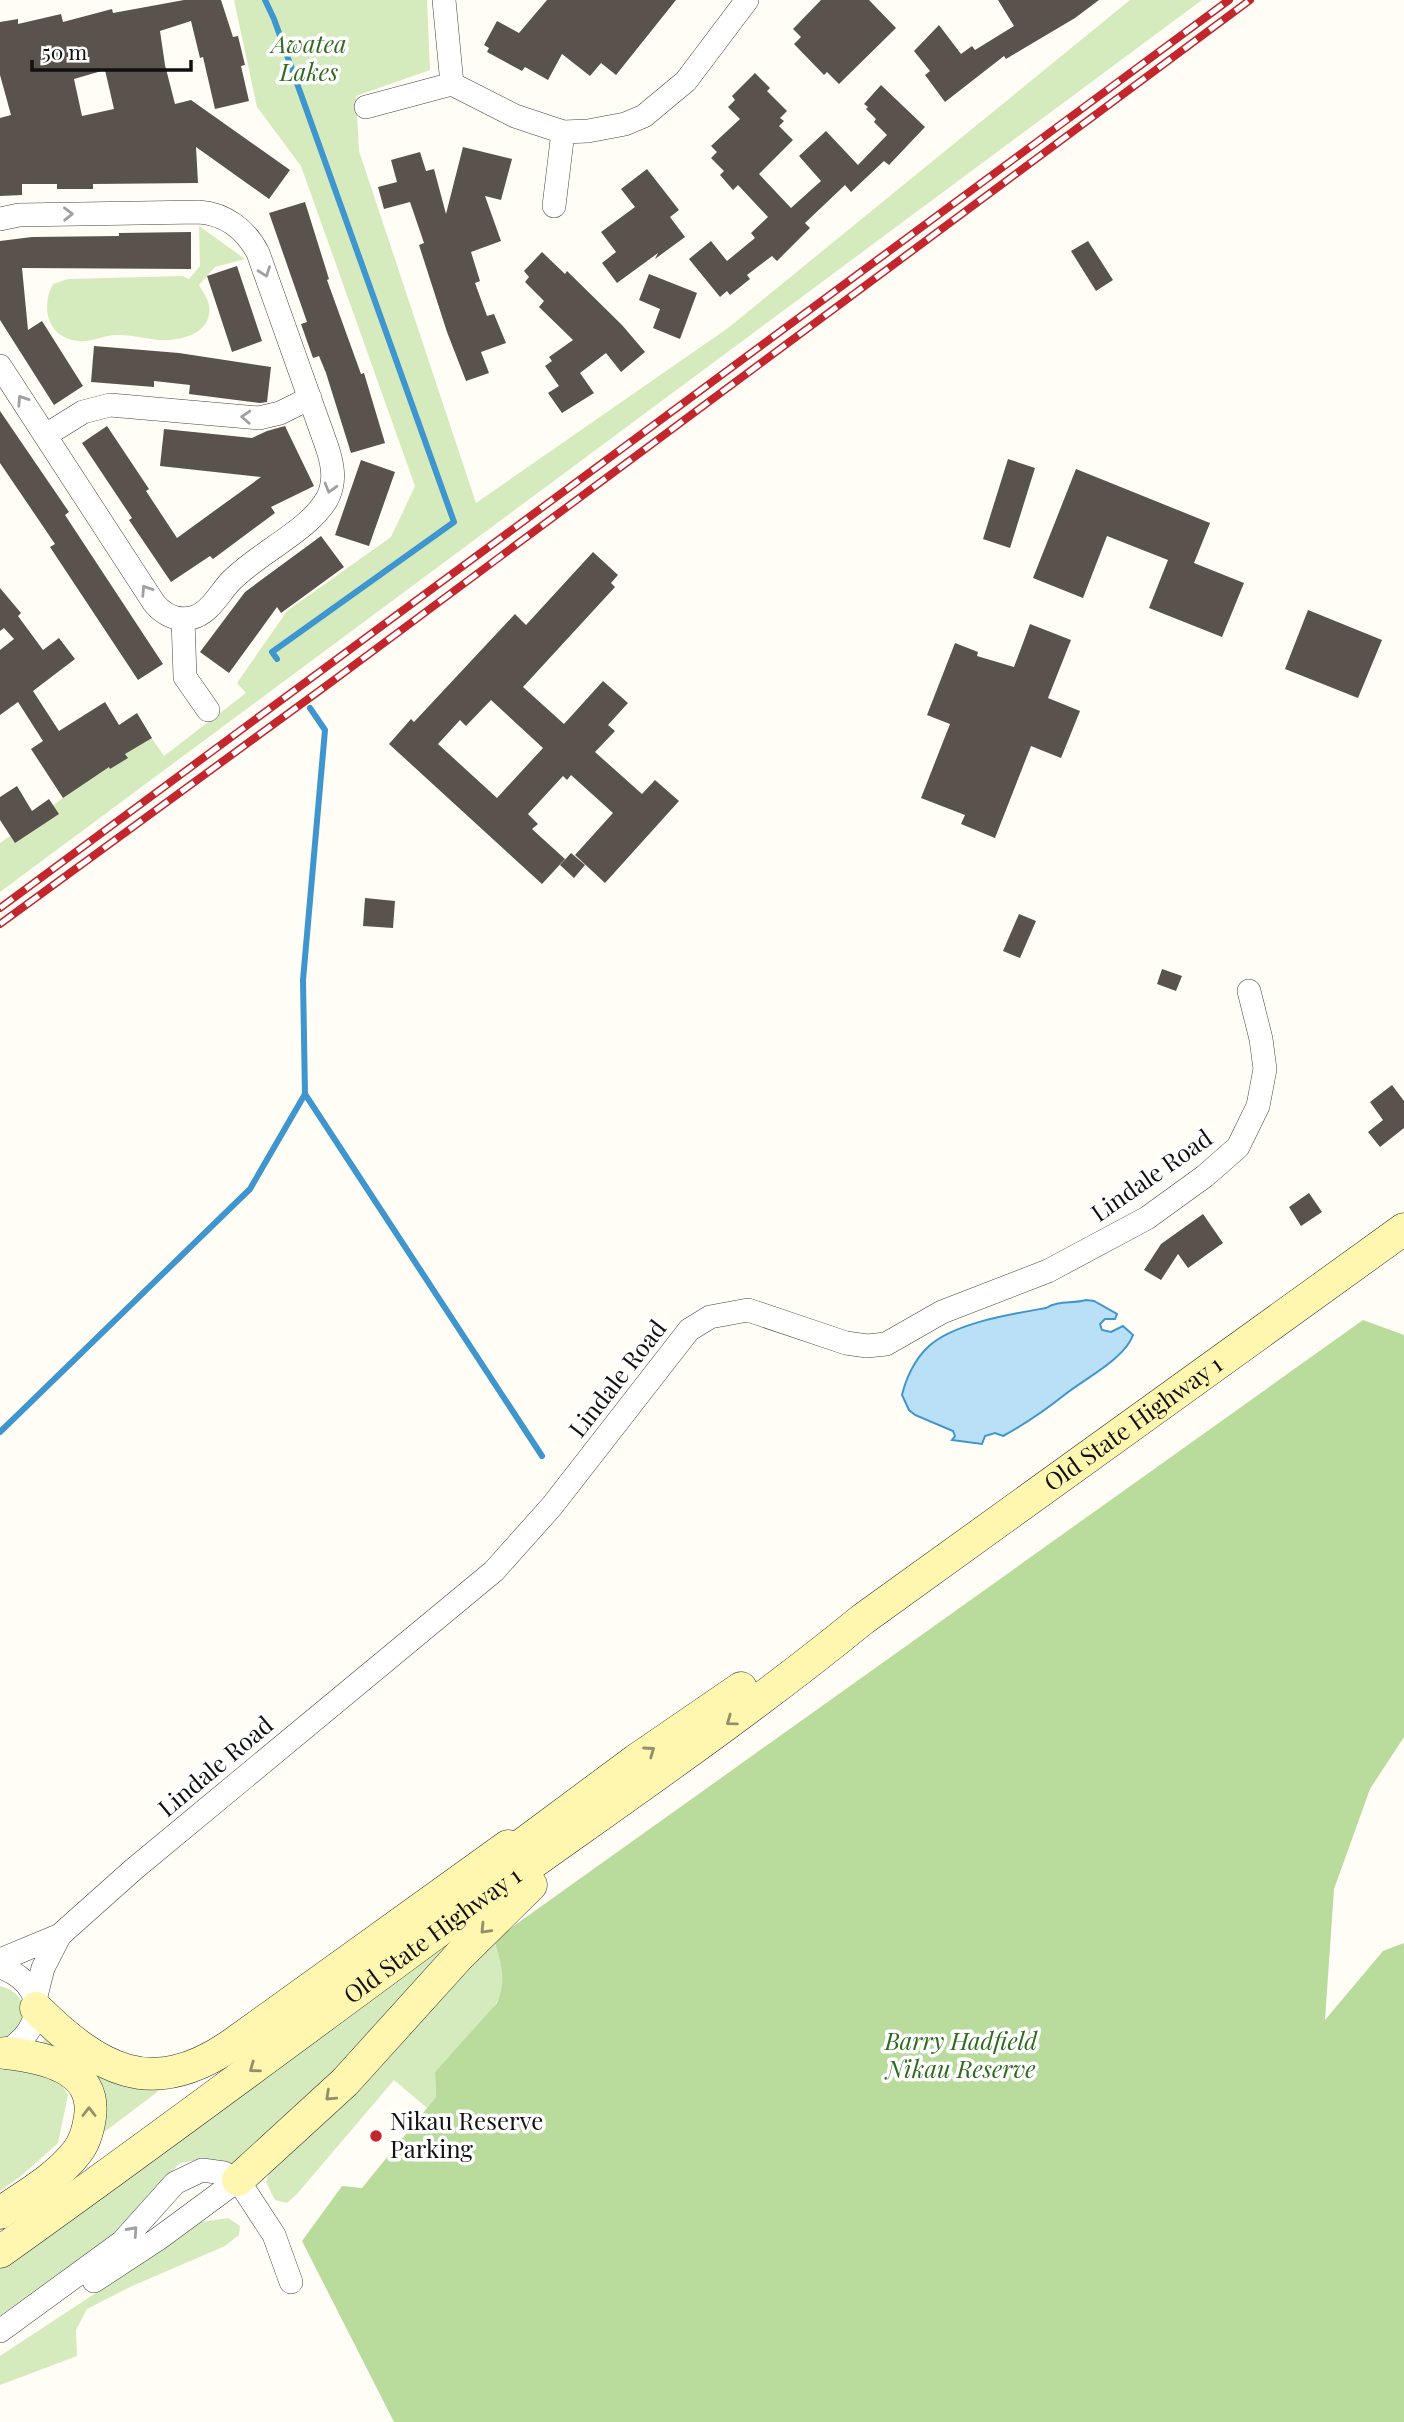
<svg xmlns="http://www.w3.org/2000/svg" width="1404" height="2422" font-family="'Playfair Display',serif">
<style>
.green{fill:#d5ebbd}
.forest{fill:#b9dc9c}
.water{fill:#b9e0f7;stroke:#3f96cf;stroke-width:2}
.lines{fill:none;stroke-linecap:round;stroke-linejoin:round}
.stream{stroke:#3f96cf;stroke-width:6}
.building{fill:#5a524d;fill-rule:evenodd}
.minor-casing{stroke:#444;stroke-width:24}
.secondary-casing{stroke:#333;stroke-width:33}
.minor{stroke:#fff;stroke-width:23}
.secondary{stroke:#fff6b0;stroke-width:32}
.rail-casing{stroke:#c4262e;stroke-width:8}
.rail{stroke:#fff;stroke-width:5;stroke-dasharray:16;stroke-linecap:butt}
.oneway{stroke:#a0a0a0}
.oneway2{stroke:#948f68}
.poi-dot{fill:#c4262e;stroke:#fff;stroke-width:2.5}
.labels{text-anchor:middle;stroke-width:7;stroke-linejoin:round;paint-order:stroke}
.park-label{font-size:24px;font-style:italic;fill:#2f6b1f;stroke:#fff}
.street-label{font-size:24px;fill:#111;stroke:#fff}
.poi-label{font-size:24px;fill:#111;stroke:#fff;text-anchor:start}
</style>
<rect width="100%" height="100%" fill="#fffdf5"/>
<path class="green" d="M234,0h193l3,70 -74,26 3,55 117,352 252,-175 402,-328h72l-1202,892v-49l150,-107 14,20 82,-63 -9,-10 50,-72 104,-74 24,-51 -114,-320 -44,-59z
M199,226l46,33 -30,8 -16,18c3,6 9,13 10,20 4,26 -23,35 -44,35 -17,0 -33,-6 -49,-5 -13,0 -25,8 -38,6 -30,-3 -38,-33 -25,-57l15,-5 114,-3 7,3 11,-13z
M474,1922l-139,160 -96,84 -36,-7 -23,4 -24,25 -44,52 -112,82v-60z
M494,1940c5,17 11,32 8,50 -4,21 -51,64 -67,82l1,25 -9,11 -33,-28 -97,114 -10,9 -12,-3 -9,-18 7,-19z
M0,1986c32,7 32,46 0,52z
M46,2036l108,48 6,6 -61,46 -57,-92z
M0,2066l54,7 14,22 -10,48 -37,33 -21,15z
M228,2218l12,8 -1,9 -14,11 -95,41 -43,22 -11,21 1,26 -77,29v-29l123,-81 72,-52z"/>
<path class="forest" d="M1363,1320l41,15v402l-34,52 -36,100 -9,131 58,-69 21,-8v479h-1010l-92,-181 40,-55 20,2 74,-91 -1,-25 62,-69c10,-23 4,-40 -3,-63z"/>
<path class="water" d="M1086,1300l8,1 23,13 -2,5h-10l-5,5 2,6 9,2 12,-6 10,9c-8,24 -51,45 -70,61 -19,15 -38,28 -60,40l-8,-3 -10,3 -3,8 -30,-4 3,-4 -2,-5 -38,-16 -6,-5 -7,-15c4,-17 13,-36 26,-48 25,-24 84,-33 118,-39 13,-8 26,-4 40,-8z"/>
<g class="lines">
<path class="stream" d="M265,0l9,19 180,503 -182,130 5,7
M305,1094l237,362
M0,1432l250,-243 55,-95 -2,-114 22,-250 -15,-22"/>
</g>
<path class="building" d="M184,0h37l12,37 5,-1 7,29 -4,1 8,35 -34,8 -12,-52 -3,1 -9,-37 -31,10 5,34 10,39 16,-4 99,70 -21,29 -73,-52 2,36 -105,1v5h-36v-5h-35v11l-22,1v-78l11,-3 -11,-40v-53l18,-3v5l43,-10 2,8 49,-13 1,4zM105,70l9,39 -32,7 -8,-37z
M547,0h129l-60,75 -15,-12 -11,13 -28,-22 -14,26 -23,-13 -3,4 -35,-19 2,-4 -5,-3 13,-24 22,12z
M821,0h48l27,28 -57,56 -12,-12 -3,3 -30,-31 7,-7 -8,-8z
M998,0h101l-24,18 -69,41 -2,-3 -59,46 -20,-27 5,-4 -16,-20 25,-26 22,29 11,-8 3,4 39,-24z
M755,73l15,15 -3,3 20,20 -7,7 4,3 -5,5 14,14 -34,34 32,34 30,-27 -22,-25 27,-25 32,34 29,-30 -13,-13 2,-3 -10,-10 2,-2 -4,-3 17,-19 44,42 -36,38 -5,-4 -33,31 -6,-7 -40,38 5,5 -33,33 -5,-5 -25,19 3,4 -20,16 -3,-4 -7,6 -31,-38 22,-18 16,20 28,-23 -4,-5 17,-16 -30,-32 -5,5 -13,-15 4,-4 -13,-13 6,-6 -6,-6 29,-27 -12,-12 7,-7 -3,-4z
M463,147l49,12 -11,41 -16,-4 16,45 -30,11 9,29 -5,2 12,33 7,-2 12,29 -25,9 8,21 -23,8 -19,-49 -28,-87 5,-2 -14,-41 -26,7 -6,-22 19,-5 -6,-22 29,-8 6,19 8,-2 12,45z
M647,169l32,41 -9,7 15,20 -30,22 3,-6 -41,30 -15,-20 14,-11 -15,-20 34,-25 -14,-18z
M305,202l24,77 -2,1 34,94 3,-1 21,70 -34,10 -25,-80 -7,-17 -6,2 -12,-34 6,-2 -38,-109z
M191,232v37l-169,-1 6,62 14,-9 41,65 -29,19 -54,-85v-79l32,-4 87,-1v-3z
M1088,241l25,39 -17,11 -25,-40z
M542,252l23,22 2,-3 55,54 23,27 -24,20 -15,-19 -26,20 14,20 -32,20 -14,-20 11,-7 -14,-20 7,-5 -3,-4 24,-17 -34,-33 5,-6 -19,-19 4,-5 -5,-6z
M237,266l25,75 -30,11 -25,-76z
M649,274l48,19 -17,46 -27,-11 7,-19 -21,-9z
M94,346l85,7 92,14 -4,35 -7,1 -71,-9 1,-9 -36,-4v6l-63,-5z
M0,411l69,101 -4,3 98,149 -25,16 -88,-133 5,-3 -55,-81z
M107,426l42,63 -3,2 31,47 84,-61 -101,-11 4,-37 88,9 15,-7 18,-5 29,60 -43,21 4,6 -62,46 -3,-3 -39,26 -42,-62 3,-2 -50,-75z
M1008,459l27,9 -25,80 -27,-9z
M361,460l34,12 -26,74 -34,-11z
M1076,469l134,54 -16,40 50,20 -22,54 -73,-29 19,-48 -61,-24 -24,62 -50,-20z
M321,536l23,31 -63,46 -4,-6 -48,66 -29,-21 45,-60z
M593,552l25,23 -7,8 4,4 -92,100 41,37 39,-43 25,22 -20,22 7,6 -20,21 47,42 13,-14 24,21 -74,82 -30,-28 38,-42 -42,-38 -4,5 -4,-4 -35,38 10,10 -6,5 33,30 -23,25 -153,-140 22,-25 3,3 101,-108 11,11zM491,700l52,48 -46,50 -59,-54 22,-24 6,6z
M0,588l21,25 -3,3 25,34 16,-12 16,21 -42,32 26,40 46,-29 14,23 18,-12 15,25 -27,16 3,4 -18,11 -1,-2 -46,31 -32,-49 12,-8 -25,-39 -18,13v-65l14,-11 -10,-11 -4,3z
M1308,610l74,30 -24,58 -73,-29z
M1030,624l41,16 -23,58 32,13 -19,47 -30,-12 -36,92 -34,-14 4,-9 -44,-17 29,-74 -23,-9 28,-72 23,9 -1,4 37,11z
M17,786l15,25 17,-12 10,15 -44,29 -15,-23v-23z
M571,853l14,12 -11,13 -14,-13z
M365,898l30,3 -2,27 -30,-2z
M1019,914l17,7 -16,37 -17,-7z
M1162,969l20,7 -6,15 -19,-7z
M1392,1085l12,16v27l-24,19 -12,-15 15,-12 -13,-18z
M1309,1193l13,19 -21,14 -12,-19z
M1203,1214l20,29 -35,25 -10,-14 -17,26 -17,-10 17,-26z"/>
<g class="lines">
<g class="minor-casing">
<path id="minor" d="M444,0l8,84
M366,107l86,-23 63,32 48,16 25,-1 37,-7 19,-8 42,-35 61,-81
M554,206l9,-74
M0,219l19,-4 180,-3c27,2 47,18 59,41l69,194c6,18 9,35 0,52 -18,32 -71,55 -97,83 -12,13 -21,32 -39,36 -15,3 -28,-4 -37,-15l-154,-237
M46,435l37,-23 27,-7 149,13 21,-5 30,-15
M183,619l2,58 23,33
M0,1960l60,-25 74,-66 360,-298 58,-65 137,-176 21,-13 38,-7 98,33 21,3 19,-2 56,-32 106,-41 99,-53 58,-42 33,-29 20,-41 7,-37 -4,-30 -12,-48
M0,1967c28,10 47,34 29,63 -5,9 -15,16 -23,23l-6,-1
M35,2000l8,-32 17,-33
M94,2281l64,-42 80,-59
M0,2331l122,-89 53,-59 27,-13 22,3 14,7 36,55 17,47"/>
</g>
<g class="secondary-casing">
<g id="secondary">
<path d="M496,1864l140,-104 105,-72"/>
<path d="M36,2008c62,61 114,92 194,38l278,-200"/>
<path d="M238,2180l107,-98 114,-126 72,-71"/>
<path d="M0,2213c26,-18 57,-35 77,-61 8,-10 11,-21 13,-35 7,-49 -47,-60 -84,-64"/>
<path id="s1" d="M0,2252c153,-109 304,-222 456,-334 136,-99 276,-192 407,-299l541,-390"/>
</g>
</g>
<use href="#minor" class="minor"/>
<use href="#secondary" class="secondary"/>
<g class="rail-casing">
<path id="rail" d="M0,908l1229,-908
M0,924l330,-241 920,-683"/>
</g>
<use href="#rail" class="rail"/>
</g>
<defs><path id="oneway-chevron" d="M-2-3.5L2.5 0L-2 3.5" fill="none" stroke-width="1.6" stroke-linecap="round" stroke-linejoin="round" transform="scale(1.75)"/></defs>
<g class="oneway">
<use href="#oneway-chevron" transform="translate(68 214) rotate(-1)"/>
<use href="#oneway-chevron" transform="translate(265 272) rotate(70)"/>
<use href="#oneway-chevron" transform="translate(22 400) rotate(-123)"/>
<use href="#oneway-chevron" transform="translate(246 417) rotate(-177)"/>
<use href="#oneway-chevron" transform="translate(330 488) rotate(106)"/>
<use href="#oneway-chevron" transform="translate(146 590) rotate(-123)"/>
<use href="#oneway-chevron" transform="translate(133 2231) rotate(-48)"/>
</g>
<g class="oneway2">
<use href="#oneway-chevron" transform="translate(731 1721) rotate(144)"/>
<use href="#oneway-chevron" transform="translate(650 1751) rotate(-35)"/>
<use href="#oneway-chevron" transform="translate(485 1929) rotate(134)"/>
<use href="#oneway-chevron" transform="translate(254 2068) rotate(144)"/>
<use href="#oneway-chevron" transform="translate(330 2096) rotate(137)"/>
<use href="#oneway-chevron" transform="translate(89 2112) rotate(-90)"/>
</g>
<circle class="poi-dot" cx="376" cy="2136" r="7"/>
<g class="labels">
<g class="park-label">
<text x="309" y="53">Awatea<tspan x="309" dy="28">Lakes</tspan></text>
<text x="961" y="2050">Barry Hadfield<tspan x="961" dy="28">Nikau Reserve</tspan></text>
</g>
<g class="street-label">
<text transform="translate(1152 1176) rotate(-35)" y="8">Lindale Road</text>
<text transform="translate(618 1379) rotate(-52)" y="8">Lindale Road</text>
<text dy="8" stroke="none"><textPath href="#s1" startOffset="1404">Old State Highway 1</textPath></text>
<text transform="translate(216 1767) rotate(-40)" y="8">Lindale Road</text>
<text dy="8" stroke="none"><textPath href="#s1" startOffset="536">Old State Highway 1</textPath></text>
</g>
<g class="poi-label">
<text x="390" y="2130">Nikau Reserve<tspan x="390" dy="28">Parking</tspan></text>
</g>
</g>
<path d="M32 60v10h159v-10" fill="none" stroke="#111111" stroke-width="3.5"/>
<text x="42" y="60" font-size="21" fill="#111111" stroke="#ffffff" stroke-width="5" paint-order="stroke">50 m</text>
</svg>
